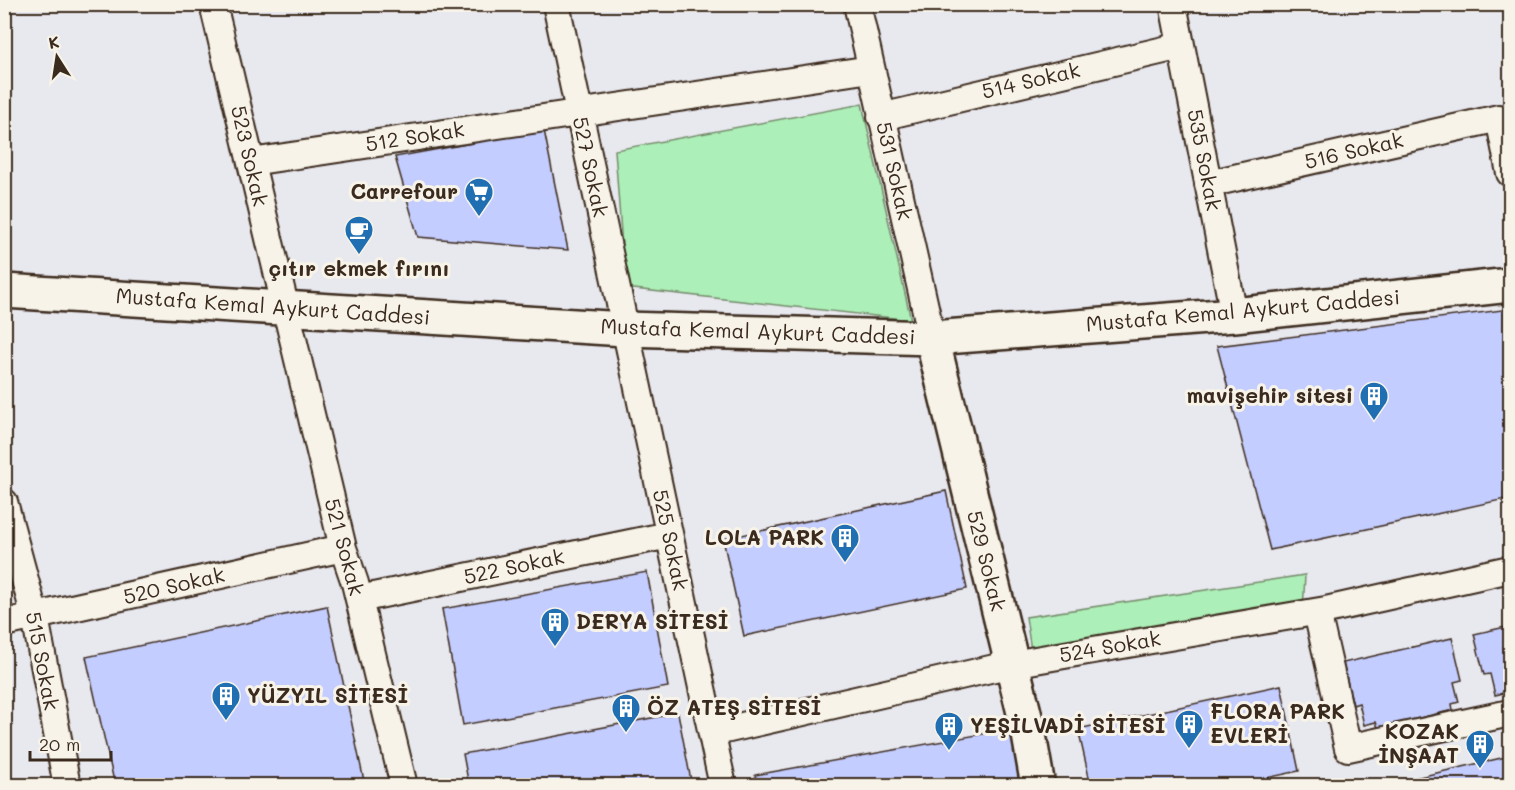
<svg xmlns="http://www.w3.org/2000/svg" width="1515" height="790" font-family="Mali,sans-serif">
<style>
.green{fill:#adefb8;stroke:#748c6b;stroke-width:1.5}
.building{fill:#c4cdff;stroke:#3b2a1e;stroke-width:1.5}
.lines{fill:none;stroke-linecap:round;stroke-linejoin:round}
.street-casing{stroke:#3b2a1e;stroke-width:30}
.secondary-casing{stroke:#3b2a1e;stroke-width:38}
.street{stroke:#f7f3e8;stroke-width:26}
.secondary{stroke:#f7f3e8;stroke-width:33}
.labels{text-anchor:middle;stroke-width:6;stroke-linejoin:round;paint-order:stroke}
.street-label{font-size:21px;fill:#3b2a1e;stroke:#f7f3e8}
.poi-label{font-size:21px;font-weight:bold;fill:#3b2a1e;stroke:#f7f3e8;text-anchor:start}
</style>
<rect width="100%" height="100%" fill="#e8e8ef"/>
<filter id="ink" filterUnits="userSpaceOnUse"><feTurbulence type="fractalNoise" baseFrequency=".0167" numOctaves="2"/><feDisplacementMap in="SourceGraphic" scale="12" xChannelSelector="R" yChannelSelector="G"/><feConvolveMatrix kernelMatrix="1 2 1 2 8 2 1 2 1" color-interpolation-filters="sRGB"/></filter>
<g filter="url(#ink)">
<path class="green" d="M862,104l49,216 -286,-32 -10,-138z
M1305,575l-2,36 -271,46 -6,-40z"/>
<path class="building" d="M544,130l24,120 -150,-13 -23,-80z
M1510,309v189l-240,52 -53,-204z
M946,491l21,98 -223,47 -21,-97z
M647,572l21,115 -205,38 -21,-116z
M327,606l38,180h-250l-29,-129z
M1510,626v72h-1l-1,-6 -13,3 -5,-21 -6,1 -10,-41z
M1452,638l10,42 -8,2 5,20 -7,2 1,6 -75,18 -2,-6 -12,3 -5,-22 -6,2 -10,-42z
M1281,685l18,86 -69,15h-139l-13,-57z
M678,713l14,73h-223l-6,-32z
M1010,729l11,57h-264l-2,-11z
M1510,756v30h-120l-1,-2z"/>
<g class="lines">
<g class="street-casing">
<path id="street" d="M213,4l130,544 12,35 49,203
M556,4l167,782
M857,4l75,334
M1173,4l61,311
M881,117l300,-71
M251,162l620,-93
M1208,184l291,-66 11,55
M4,502l31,115 32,169
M359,599l310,-64
M1317,612l31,136 162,-35
M4,623l339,-75
M712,733l300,-69 314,-54 184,-41"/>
</g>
<g class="secondary-casing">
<path id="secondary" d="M4,291l621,38 307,9 302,-23 276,-30
M932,338l96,391 10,57"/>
</g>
<use href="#street" class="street"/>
<use href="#secondary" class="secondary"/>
</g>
</g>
<defs>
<g id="supermarket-pin" transform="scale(1.5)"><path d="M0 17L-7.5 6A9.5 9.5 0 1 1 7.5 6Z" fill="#1f6fb2" stroke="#f7f3e8"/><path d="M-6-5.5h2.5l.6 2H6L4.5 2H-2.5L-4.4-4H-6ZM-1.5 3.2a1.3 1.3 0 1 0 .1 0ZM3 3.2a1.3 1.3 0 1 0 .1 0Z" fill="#fff"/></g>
<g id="cafe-pin" transform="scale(1.5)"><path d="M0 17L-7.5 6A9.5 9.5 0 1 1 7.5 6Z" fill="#1f6fb2" stroke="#f7f3e8"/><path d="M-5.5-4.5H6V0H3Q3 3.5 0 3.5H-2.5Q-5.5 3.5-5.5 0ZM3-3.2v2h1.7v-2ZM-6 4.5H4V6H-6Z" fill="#fff"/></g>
<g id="building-pin" transform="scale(1.5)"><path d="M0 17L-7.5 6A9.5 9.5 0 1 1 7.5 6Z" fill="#1f6fb2" stroke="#f7f3e8"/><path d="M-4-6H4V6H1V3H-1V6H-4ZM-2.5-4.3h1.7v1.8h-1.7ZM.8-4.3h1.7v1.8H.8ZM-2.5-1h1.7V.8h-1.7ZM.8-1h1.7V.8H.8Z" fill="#fff"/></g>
</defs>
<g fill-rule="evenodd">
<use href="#supermarket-pin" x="479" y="192"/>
<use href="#cafe-pin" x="359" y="230"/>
<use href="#building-pin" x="1374" y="396"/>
<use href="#building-pin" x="845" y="538"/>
<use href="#building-pin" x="555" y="622"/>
<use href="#building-pin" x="226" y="696"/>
<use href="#building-pin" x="626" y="708"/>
<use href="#building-pin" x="1189" y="724"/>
<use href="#building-pin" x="949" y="726"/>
<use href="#building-pin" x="1480" y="744"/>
</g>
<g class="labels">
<g class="street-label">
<text transform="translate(1031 81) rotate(-13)" y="7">514 Sokak</text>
<text transform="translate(415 137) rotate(-9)" y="7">512 Sokak</text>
<text transform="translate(1354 151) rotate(-13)" y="7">516 Sokak</text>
<text transform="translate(249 156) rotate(77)" y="7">523 Sokak</text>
<text transform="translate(1204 160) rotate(79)" y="7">535 Sokak</text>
<text transform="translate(590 167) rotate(78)" y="7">527 Sokak</text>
<text transform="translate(894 171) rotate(77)" y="7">531 Sokak</text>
<text transform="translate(273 307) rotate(4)" y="7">Mustafa Kemal Aykurt Caddesi</text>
<text transform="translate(1243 311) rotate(-5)" y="7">Mustafa Kemal Aykurt Caddesi</text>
<text transform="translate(758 332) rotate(2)" y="7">Mustafa Kemal Aykurt Caddesi</text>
<text transform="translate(670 540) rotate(78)" y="7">525 Sokak</text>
<text transform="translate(344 547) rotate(75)" y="7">521 Sokak</text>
<text transform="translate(986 561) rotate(76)" y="7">529 Sokak</text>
<text transform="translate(514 567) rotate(-12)" y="7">522 Sokak</text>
<text transform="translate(174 586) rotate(-13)" y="7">520 Sokak</text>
<text transform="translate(1110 647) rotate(-10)" y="7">524 Sokak</text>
<text transform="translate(42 661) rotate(79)" y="7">515 Sokak</text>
</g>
<g class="poi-label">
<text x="458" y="199" text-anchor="end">Carrefour</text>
<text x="359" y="276" text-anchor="middle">çıtır ekmek fırını</text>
<text x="1353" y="403" text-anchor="end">mavişehir sitesi</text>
<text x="824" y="545" text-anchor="end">LOLA PARK</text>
<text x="576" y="629">DERYA SİTESİ</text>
<text x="247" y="703">YÜZYIL SİTESİ</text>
<text x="647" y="715">ÖZ ATEŞ SİTESİ</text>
<text x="1210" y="719">FLORA PARK<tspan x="1210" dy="24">EVLERİ</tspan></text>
<text x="970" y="733">YEŞİLVADİ SİTESİ</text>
<text x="1459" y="739" text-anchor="end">KOZAK<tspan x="1459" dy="24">İNŞAAT</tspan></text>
</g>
</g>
<rect width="1515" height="790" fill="none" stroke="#f7f3e8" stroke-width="24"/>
<rect x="12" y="12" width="1491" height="766" fill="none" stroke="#3b2a1e" stroke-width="2" filter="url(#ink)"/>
<g transform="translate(57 57) rotate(348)" stroke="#f7f3e8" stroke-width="4.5" paint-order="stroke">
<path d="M0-4.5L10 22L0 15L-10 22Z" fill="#3b2a1e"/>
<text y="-9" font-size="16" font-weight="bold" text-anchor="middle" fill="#3b2a1e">K</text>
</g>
<path d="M30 751v9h81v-9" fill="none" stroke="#3b2a1e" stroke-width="3"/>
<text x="39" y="751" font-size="18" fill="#3b2a1e" stroke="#f7f3e8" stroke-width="4.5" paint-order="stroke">20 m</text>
</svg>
